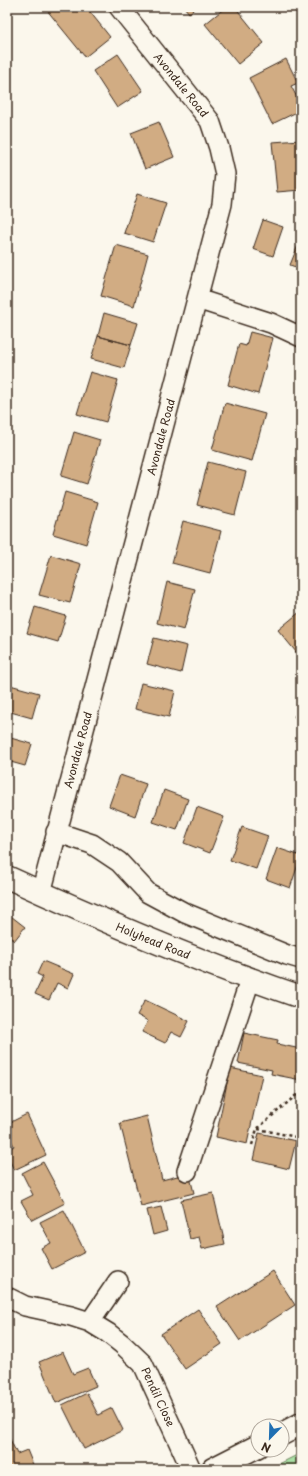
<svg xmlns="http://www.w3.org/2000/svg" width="308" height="1476" font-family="'Playpen Sans',sans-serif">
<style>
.green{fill:#a8e0a4;stroke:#728561}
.building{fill:#d1ac83;stroke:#3b2a1e}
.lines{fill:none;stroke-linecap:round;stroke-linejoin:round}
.street-casing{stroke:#3b2a1e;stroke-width:22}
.secondary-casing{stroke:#3b2a1e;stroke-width:25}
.path{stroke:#3b2a1e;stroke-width:2.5;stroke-dasharray:3 3;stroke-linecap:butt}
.street{stroke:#fbf7ec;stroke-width:19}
.secondary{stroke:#fbf7ec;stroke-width:22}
.labels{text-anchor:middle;stroke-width:3.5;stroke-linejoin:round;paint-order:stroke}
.street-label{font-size:11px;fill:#3b2a1e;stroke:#fbf7ec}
</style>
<rect width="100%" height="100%" fill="#fbf7ec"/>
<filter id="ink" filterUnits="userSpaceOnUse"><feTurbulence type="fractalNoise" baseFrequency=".025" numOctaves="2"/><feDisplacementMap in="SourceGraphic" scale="8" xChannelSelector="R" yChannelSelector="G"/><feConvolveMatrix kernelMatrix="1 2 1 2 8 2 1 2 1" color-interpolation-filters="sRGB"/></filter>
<g filter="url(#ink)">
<path class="green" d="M301,1453v16h-32z"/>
<path class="building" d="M49,7h37l24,30 -25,20 -39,-48z
M184,7h13l-8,6z
M226,7h9l29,36 -26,21 -33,-40z
M118,54l25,37 -26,17 -24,-37z
M286,59l12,24 -7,3 10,19v5l-29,14 -23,-46z
M159,122l15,35 -29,12 -14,-36z
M301,140v50l-24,2 -5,-50z
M137,194l29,9 -13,39 -29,-9z
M263,220l20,7 -10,29 -20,-7z
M301,238v31l-11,-4z
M116,245l32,9 -14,52 -33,-10z
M104,313l34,10 -7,22 -33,-9z
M250,332l23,6 -15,56 -30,-9 11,-41 7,2z
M98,336l33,9 -7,23 -33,-9z
M90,372l28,8 -12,42 -29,-8z
M225,403l40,11 -13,47 -40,-11z
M74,432l26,8 -13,44 -26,-8z
M208,462l38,10 -11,43 -38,-10z
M65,492l33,10 -12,42 -33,-10z
M183,521l38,10 -11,42 -38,-10z
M51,555l30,9 -11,39 -31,-8z
M167,582l28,7 -11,41 -27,-7z
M35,607l31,9 -8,26 -31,-9z
M301,611v47l-23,-28z
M154,638l33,8 -6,27 -34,-9z
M141,683l34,8 -6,26 -34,-8z
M10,685l29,8 -7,25 -25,-7v-17z
M301,711v14l-7,-9z
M7,737l25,7 -7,22 -18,-5z
M120,775l26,9 -11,32 -26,-10z
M164,790l24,9 -11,31 -24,-8z
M197,807l27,10 -14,36 -26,-10z
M242,827l26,9 -12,33 -26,-9z
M277,848l24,8 -11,32 -24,-9z
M7,913l18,14 -11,14 -7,-6z
M43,961l31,13 -6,14 -11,-5 -8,17 -14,-6 8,-17 -6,-3z
M145,1000l44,21 -8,16 -10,-5 -6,11 -23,-11 6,-11 -11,-6z
M244,1033l34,7 -1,4 24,5v31l-30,-6 1,-4 -34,-7z
M230,1068l32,7 -15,69 -31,-7z
M27,1114l19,41 -32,15 -7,-15v-5l7,-4 -7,-14v-8z
M147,1116l15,64 27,-7 5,20 -53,13 -21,-83z
M259,1133l37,8 -7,28 -36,-9z
M43,1162l22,41 -33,17 -11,-19 12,-6 -11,-22z
M213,1193l12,51 -23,5 -3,-12 -9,2 -9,-39z
M161,1207l6,24 -14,4 -6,-25z
M64,1210l21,42 -33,17 -11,-21 10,-5 -11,-21z
M301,1236v15l-6,-11z
M273,1271l22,34 -55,36 -23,-34z
M198,1309l24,35 -37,25 -24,-35z
M63,1352l10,22 15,-6 8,18 -40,17 -17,-41z
M87,1393l11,22 14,-7 11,22 -39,19 -22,-44z
M7,1435h1l9,19 10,-4 7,17 -4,2h-23z"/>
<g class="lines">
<g class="street-casing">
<path id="street" d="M197,299l74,24 30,14
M56,832l36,12 27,18 29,31 37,20 102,42 14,4
M41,893l156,-594 25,-95 3,-30 -6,-26 -9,-27 -91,-114
M187,1171l63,-191
M7,1297l18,9 46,10 19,6 18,11 14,11 21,20 48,105
M90,1322l28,-41"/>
</g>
<g class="secondary-casing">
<path id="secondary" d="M7,877c96,44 194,86 294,120
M282,1434l19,-10
M213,1469l45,-23"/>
</g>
<path class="path" d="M258,1129l43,9
M252,1145l5,-16 44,-38"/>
<use href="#street" class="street"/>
<use href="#secondary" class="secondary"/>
</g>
</g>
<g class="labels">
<g class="street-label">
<text transform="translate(181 85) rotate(51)" y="4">Avondale Road</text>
<text transform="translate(161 437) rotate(-75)" y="4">Avondale Road</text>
<text transform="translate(78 750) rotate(-75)" y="4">Avondale Road</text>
<text transform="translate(153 941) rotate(22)" y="4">Holyhead Road</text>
<text transform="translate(158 1397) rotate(65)" y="4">Pendil Close</text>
</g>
</g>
<rect width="308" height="1476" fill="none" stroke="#fbf7ec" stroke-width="24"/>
<rect x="12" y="12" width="284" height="1452" fill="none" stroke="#3b2a1e" stroke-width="1.5" filter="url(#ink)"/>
<g transform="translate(270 1438) rotate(203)"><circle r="19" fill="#fbf7ec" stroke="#aea59a"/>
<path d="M0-3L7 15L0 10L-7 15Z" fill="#1f6fb2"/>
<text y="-6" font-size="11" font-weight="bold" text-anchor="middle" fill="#3b2a1e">N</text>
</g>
</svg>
